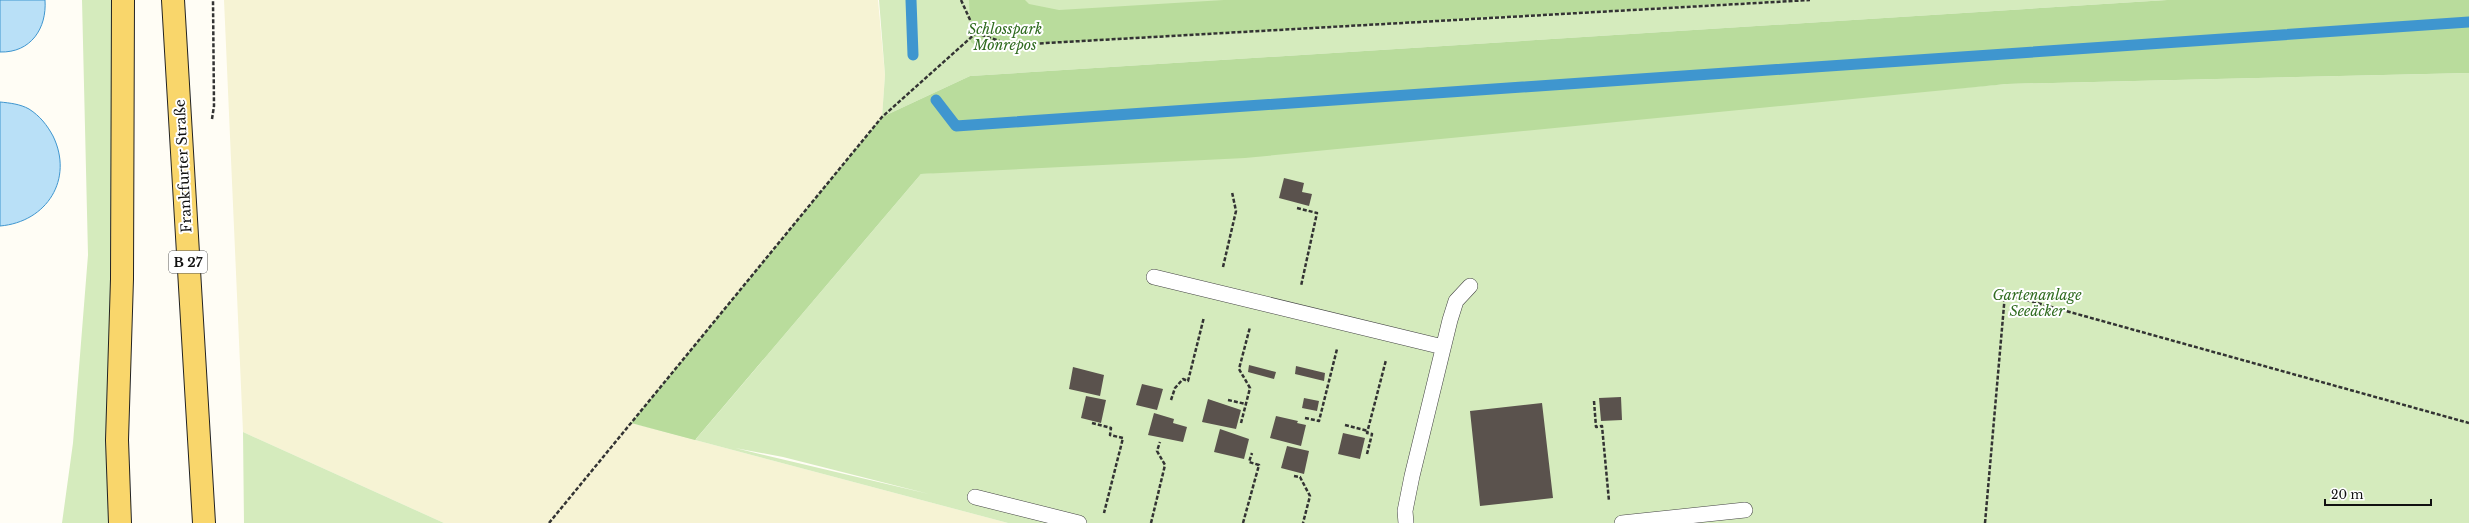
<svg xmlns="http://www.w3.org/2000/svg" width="2469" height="523" font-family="'Libre Baskerville',serif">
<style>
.farmland{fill:#f6f3d4}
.green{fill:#d5ebbd;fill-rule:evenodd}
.forest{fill:#b9dc9c}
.water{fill:#b9e0f7;stroke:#3f96cf}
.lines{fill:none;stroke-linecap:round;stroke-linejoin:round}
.stream{stroke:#3f96cf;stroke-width:11}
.building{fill:#5a524d}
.lane-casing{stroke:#444;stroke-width:16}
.primary-casing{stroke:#222;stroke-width:24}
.path{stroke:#333;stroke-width:2.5;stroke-dasharray:4 2;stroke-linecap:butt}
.lane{stroke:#fff;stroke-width:15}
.primary{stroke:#f9d66b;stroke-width:22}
.labels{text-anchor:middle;stroke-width:4;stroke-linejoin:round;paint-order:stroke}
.shield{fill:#fff;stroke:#585858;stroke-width:1}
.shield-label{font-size:13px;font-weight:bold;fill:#111}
.park-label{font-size:14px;font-style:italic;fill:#2f6b1f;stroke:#fff}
.street-label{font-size:14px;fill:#111;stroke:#fff}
</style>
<rect width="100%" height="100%" fill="#fffdf5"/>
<path class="farmland" d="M224,0h654l7,75 -3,42 -251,306 377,100h-564l-201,-91z"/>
<path class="green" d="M82,0h41l-3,523h-58l11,-80 15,-188z
M879,0h1288l-1197,76 -88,41 3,-42z
M2469,73v450h-1461l-377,-100 65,16 225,-265 1086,-90zM735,448l48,9 146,37z
M243,432l201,91h-200z"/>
<path class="forest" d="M969,0h56l4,4 30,6 165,-10h560l-807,47 -6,-5z
M2167,0h302v73l-462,11 -762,74 -324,16 -226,266 -64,-17 251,-306 88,-41z"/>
<path class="water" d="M0,0h45c2,28 -14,53 -45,52z
M0,102c10,1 20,2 29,7 11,7 18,16 24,27 21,43 -6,86 -53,90z"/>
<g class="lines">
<path class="stream" d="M911,0l2,55
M936,100l20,26 1513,-104"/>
</g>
<path class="building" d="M1284,178l20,5 -2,9 10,2 -3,12 -30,-8z
M1249,365l27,7 -2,7 -26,-7z
M1296,366l29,7 -1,8 -29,-7z
M1073,367l31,8 -4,21 -31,-7z
M1142,384l21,5 -6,21 -21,-5z
M1086,396l20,4 -5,23 -20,-5z
M1621,397l1,23 -21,1 -2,-23z
M1304,398l15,3 -2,10 -15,-3z
M1208,399l33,11 -5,19 -34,-7z
M1542,403l11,95 -73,8 -10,-95z
M1154,413l20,6 -1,4 14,4 -4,15 -35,-7z
M1276,416l22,5 -1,2 9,2 -5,21 -31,-8z
M1220,429l29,10 -5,20 -30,-7z
M1343,433l22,5 -5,21 -22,-5z
M1287,446l22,5 -5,23 -23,-6z"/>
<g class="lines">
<g class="lane-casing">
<path id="lane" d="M1154,277l289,70
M975,497l104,26
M1406,523l-1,-12 7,-35 38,-156 6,-19 14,-15
M1622,523l123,-13"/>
</g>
<g class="primary-casing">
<path id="primary" d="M173,0l31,523
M120,523l-3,-83 5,-161 1,-279"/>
</g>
<path class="path" d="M961,0l15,33 35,12 799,-45
M212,119l2,-13 -1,-106
M1297,208l20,5 -16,73
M1223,267l13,-56 -4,-19
M1171,400l4,-12 8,-9 5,2 16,-64
M1228,400l18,4
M1594,401l2,26 6,-1 7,75
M1305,418l14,3 18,-72
M1092,423l19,5 -1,7 13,3 -19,75
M1241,423l9,-35 -11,-19 11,-42
M1345,425l23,6
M1367,454l5,-20 -5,-1 19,-73
M1294,476l6,1 10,19 -7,27
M549,523l333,-406 94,-84
M1151,523l14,-58 -8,-14 3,-9
M1243,523l16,-58 -10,-3 3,-9
M1985,523l20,-229 464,129"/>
<use href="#lane" class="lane"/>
<use href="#primary" class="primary"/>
</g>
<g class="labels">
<rect class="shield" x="169" y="251" width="38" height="22" rx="3"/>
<g class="shield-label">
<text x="188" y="267">B 27</text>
</g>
<g class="park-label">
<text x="1005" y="34">Schlosspark<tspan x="1005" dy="16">Monrepos</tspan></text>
<text x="2037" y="300">Gartenanlage<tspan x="2037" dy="16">Seeäcker</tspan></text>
</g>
<g class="street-label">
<text transform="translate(183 166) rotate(-93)" y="5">Frankfurter Straße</text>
</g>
</g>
<path d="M2325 499v6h106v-6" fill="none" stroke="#111111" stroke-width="2"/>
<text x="2331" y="499" font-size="12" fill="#111111" stroke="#ffffff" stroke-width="3" paint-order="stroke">20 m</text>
</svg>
